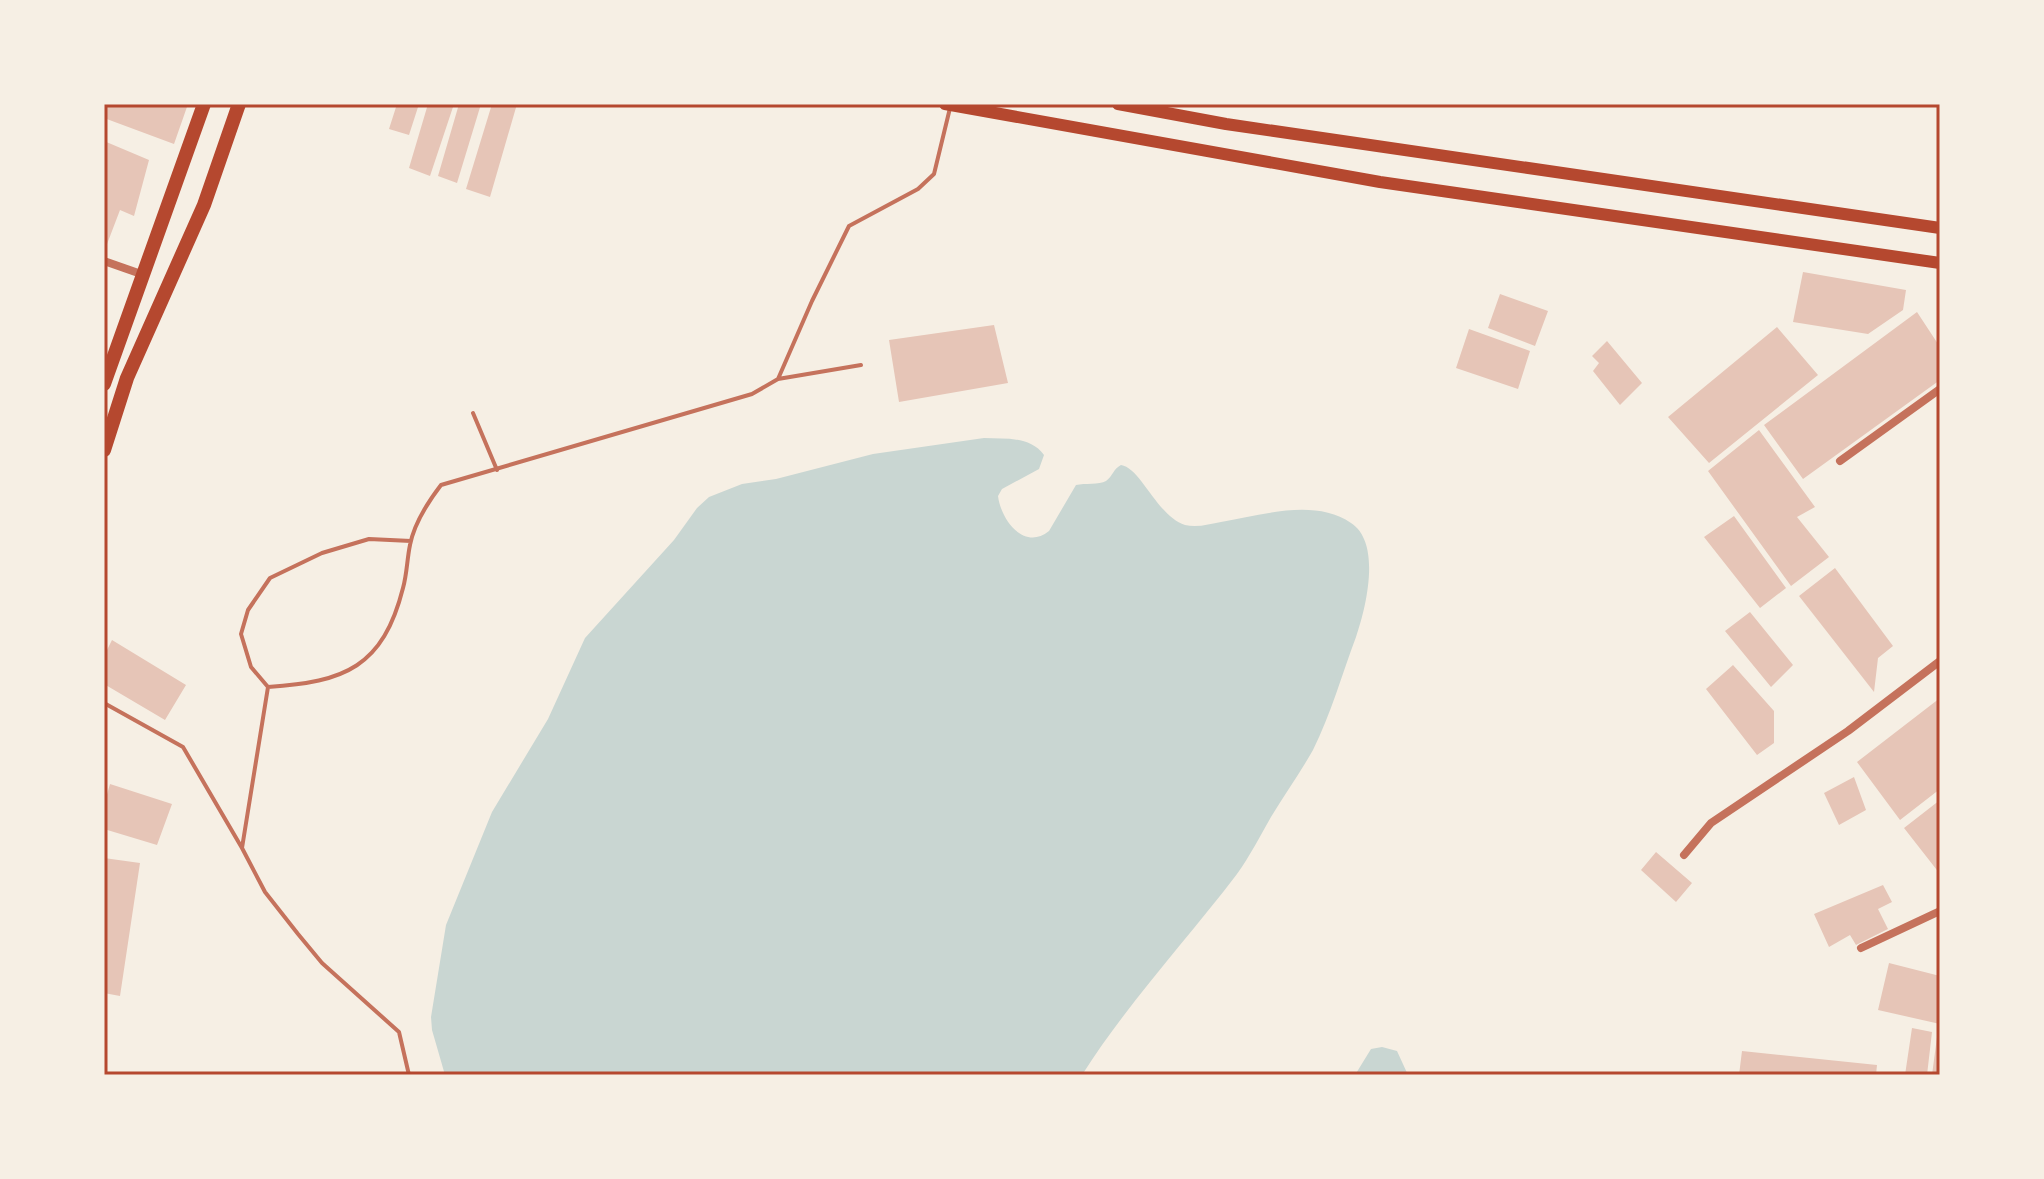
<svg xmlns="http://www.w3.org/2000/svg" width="2044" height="1179" font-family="'Archivo Narrow',sans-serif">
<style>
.water{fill:#c9d6d2}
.building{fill:#e6c5b7}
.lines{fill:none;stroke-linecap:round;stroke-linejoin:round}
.service{stroke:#c5725c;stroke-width:4}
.minor{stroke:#c5725c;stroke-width:8}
.secondary{stroke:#b5482f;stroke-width:12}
.trunk{stroke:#b5482f;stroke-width:14}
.neatline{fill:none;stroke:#b5482f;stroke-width:3}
</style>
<rect width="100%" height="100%" fill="#f6efe4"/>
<path class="water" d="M984,438c22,1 46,-2 60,17l-5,14 -37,20 -4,7c3,24 26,55 51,35l27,-46c9,-2 23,0 30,-4 7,-5 7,-12 15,-16 20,3 36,51 64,60 12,3 25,-1 36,-3 40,-7 94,-24 130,1 31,20 15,85 5,114 -14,37 -25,77 -43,113 -13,23 -28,44 -42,67 -11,19 -21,39 -34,57 -51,67 -110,130 -155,201h-637l-13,-45 -1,-13 15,-92 46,-113 56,-93 37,-81 89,-98 23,-32 12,-11 33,-13 34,-5 97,-25z
M1382,1047l15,4 11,24h-53l16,-26z"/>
<path class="building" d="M104,104h84l-14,40 -70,-26z
M397,104h22l-10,31 -20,-6z
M428,104h26l-24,72 -21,-8z
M459,104h22l-24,79 -19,-7z
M492,104h25l-27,93 -24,-8z
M104,141l45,19 -15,56 -14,-6 -16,42z
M1803,272l103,18 -3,20 -35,24 -75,-12z
M1500,294l48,17 -13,35 -47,-18z
M1917,312l23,35v33l-137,99 -39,-54z
M994,325l14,58 -109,19 -10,-62z
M1777,327l41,48 -109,88 -41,-46z
M1469,329l61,22 -12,38 -62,-21z
M1607,341l35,42 -22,22 -27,-34 6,-8 -7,-7z
M1759,430l56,77 -18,10 32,40 -38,29 -83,-115z
M1734,516l52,72 -26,20 -56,-71z
M1835,568l58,78 -15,12 -4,34 -75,-96z
M1750,612l43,53 -22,22 -46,-56z
M112,640l74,45 -21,35 -61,-36v-28z
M1733,665l41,46v32l-17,12 -51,-66z
M1940,698v91l-40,31 -43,-58z
M1854,777l12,33 -27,15 -15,-32z
M110,784l62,20 -15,41 -53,-16v-24z
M1940,800v74l-36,-46z
M1656,852l36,31 -16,19 -35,-32z
M104,858l36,5 -20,133 -16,-3z
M1883,885l9,17 -14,7 10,20 -32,16 -6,-10 -21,12 -15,-33z
M1889,963l51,13v48l-62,-14z
M1912,1028l20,4 -5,43h-22z
M1937,1037h3v38h-8z
M1742,1051l135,14 -1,10h-137z"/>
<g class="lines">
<path class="service" d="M778,379l83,-14
M473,413l24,57
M411,541l-42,-2 -47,14 -52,25 -22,32 -7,24 10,33 17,20c77,-5 115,-20 135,-99 4,-14 4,-29 7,-43 4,-21 18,-43 31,-60l311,-91 26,-15 34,-78 37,-75 69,-37 16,-15 16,-66
M104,703l79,44 59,101 26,-161
M242,848l23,44 33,42 24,29 77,69 10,43"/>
<path class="minor" d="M104,261l40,14
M1840,461l100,-72
M1684,855l27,-32 137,-92 92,-70
M1861,948l79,-37"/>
<path class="secondary" d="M945,104l435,78 560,81
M1118,104l108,20 714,104"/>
<path class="trunk" d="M104,384l100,-280
M104,450l23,-72 77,-173 35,-101"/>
</g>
<rect width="2044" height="1179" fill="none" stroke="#f6efe4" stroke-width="212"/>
<rect x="106" y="106" width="1832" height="967" class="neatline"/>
</svg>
